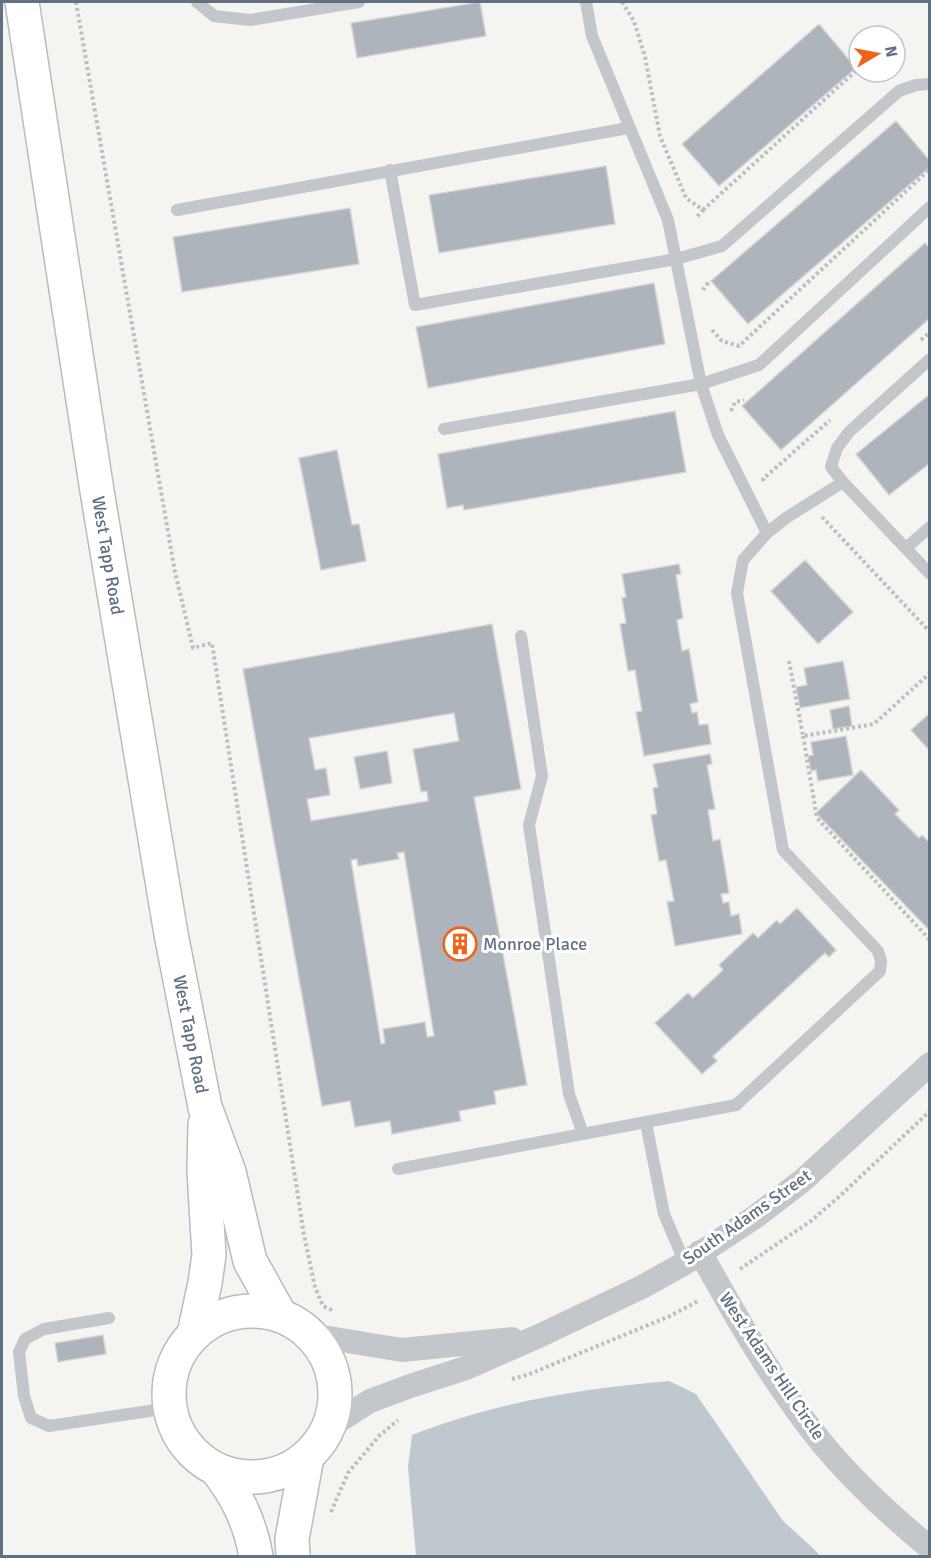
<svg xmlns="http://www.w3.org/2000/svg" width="931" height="1558" font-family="Signika,sans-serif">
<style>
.water{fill:#bfc8ce}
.building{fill:#aeb4bb;stroke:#d5d5d3;stroke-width:1.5;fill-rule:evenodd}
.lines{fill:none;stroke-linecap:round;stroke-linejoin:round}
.secondary-casing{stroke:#b8bbc0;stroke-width:36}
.path{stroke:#bdbec1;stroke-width:4;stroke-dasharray:3 3;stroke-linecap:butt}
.service{stroke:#c3c6ca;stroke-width:12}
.minor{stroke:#c3c6ca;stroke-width:24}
.secondary{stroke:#fff;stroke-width:33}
.labels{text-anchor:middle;stroke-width:6;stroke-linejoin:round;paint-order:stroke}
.street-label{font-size:18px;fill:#617083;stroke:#fff}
.poi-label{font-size:18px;fill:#617083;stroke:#fff;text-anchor:start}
</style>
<rect width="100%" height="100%" fill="#f4f5f0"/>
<path class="water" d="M669,1381l27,13 87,127 31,28 6,7h-404l-8,-89 4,-32c85,-33 166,-46 257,-54z"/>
<path class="building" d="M480,2l6,34 -129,22 -6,-35z
M819,24l37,44 -137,118 -37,-42z
M896,121l34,40v6l-182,157 -37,-43z
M606,166l9,58 -176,29 -10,-58z
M350,208l9,56 -177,28 -9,-55z
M925,243l5,5v70l-149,132 -39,-44z
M654,283l11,61 -237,44 -12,-61z
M930,394v69l-41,32 -33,-41z
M675,411l11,61 -222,38 -1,-5 -16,3 -9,-54z
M337,450l15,75 7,-1 7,37 -45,9 -22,-112z
M805,560l48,52 -35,32 -47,-53z
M679,564l2,10 -5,1 7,43 -6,2 5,31 7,-2 9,53 -8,2 2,9 5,-1 2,13 9,-1 3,20 -67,12 -8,-44 6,-1 -7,-41 -7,1 -8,-47 6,-1 -4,-25 4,-1 -4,-23z
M492,624l29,165 -47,8 53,288 -33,6 2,13 -37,7 2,10 -69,13 -2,-13 -35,6 -5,-26 -28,5 -79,-437zM454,713l5,28 -46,8 8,43 6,-1 1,10 -117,20 -4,-22 23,-4 -4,-27 -11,2 -6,-32zM404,852l30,184 -7,1 -2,-15 -42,7 2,14 -4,1 -30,-184 6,-1 1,7 41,-7 -2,-6z
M843,661l7,38 -50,9 -4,-21 11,-2 -3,-17z
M849,706l3,20 -19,3 -3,-19z
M930,713v38l-19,-21z
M846,736l7,39 -35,6 -2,-11 -5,1 -3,-15 5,-1 -2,-13z
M387,751l5,32 -32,6 -6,-32z
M710,754l2,10 -5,1 8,44 -7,1 5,31 7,-2 9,54 -8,1 2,9 6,-1 2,14 8,-2 3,20 -67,12 -8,-44 7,-1 -8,-41 -7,1 -8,-46 6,-1 -4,-26 5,-1 -5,-23z
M861,770l38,40 -4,4 24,24 3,-3 8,8v88l-114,-118z
M797,908l39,42 -7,7 -4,-4 -112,103 4,5 -15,13 -47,-51 33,-30 5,5 30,-28 -4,-5 34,-32 5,5 19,-18 3,4z
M103,1335l3,19 -48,8 -3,-19z"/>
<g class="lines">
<g class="secondary-casing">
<g id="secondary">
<path id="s1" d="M22,2l75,489 74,443 34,173 24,65 21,89 30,54"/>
<circle cx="252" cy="1394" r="83"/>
<path d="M194,1334l11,-51 4,-28 -5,-84 1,-47"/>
<path d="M217,1470c21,27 33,53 39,86"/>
<path d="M293,1556l-1,-17 15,-82"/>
</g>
</g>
<path class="path" d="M76,2l99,570 18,76 19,-5 92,592 11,52 8,19 9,4
M622,2l12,19 11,36 15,79 26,62 17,12 -7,8
M703,210l156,-142
M703,290l7,-10
M712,330l10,11 17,5 191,-177
M921,340l9,-8
M731,411l4,-9 9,-2
M764,481l-1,-2 67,-59
M822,517l108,115
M789,661l14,75 71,-12 56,-51
M803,736l14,82 113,122
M740,1269l71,-48 30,-26 89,-84
M512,1379l15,-4 143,-59 28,-15
M331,1512l17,-39 31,-37 19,-16"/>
<path class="service" d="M197,2l17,14 36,4 109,-18
M586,2l6,34 76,184 33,164 17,51 49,98
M390,170l25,135 261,-46 46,-13 177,-155 17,-6 14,-1
M177,210l451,-82
M930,359l-81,73 -12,16 -6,19 12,15 87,92
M444,429l257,-45 58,-19 171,-158
M906,548l24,-21
M521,636l21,140 -13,49 40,269 14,40
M646,1123l18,91 21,49
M398,1169l338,-64 144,-134 1,-10 -3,-10 -95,-101 -46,-257 6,-33 24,-27 19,-15 57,-36
M109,1318l-65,11 -19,10 -6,13 5,44 7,22 18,8 120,-18"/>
<path class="minor" d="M700,1252c36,65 74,132 121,190 32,39 70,74 109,106
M311,1335l91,15 110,-11
M328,1428l42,-27 43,-16 53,-17 75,-33 101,-48 43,-24 70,-46 47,-36 128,-117"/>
<use href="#secondary" class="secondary"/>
</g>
<defs>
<g id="building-ring" transform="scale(1.725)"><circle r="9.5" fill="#fff" stroke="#f06215" stroke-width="1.5"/><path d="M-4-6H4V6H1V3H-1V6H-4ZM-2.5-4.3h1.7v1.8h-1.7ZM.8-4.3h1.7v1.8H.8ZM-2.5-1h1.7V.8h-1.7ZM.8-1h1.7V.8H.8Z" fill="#f06215"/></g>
</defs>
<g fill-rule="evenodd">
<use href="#building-ring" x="460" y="944"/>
</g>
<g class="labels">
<g class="street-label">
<text dy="6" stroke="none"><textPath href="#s1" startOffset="560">West Tapp Road</textPath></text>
<text dy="6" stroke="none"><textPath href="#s1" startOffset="1046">West Tapp Road</textPath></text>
<text transform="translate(747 1217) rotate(-35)" y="6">South Adams Street</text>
<text transform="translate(772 1366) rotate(56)" y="6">West Adams Hill Circle</text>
</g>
<g class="poi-label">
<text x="483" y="950">Monroe Place</text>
</g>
</g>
<rect width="931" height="1558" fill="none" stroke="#617083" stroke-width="6"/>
<g transform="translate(877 54) rotate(80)"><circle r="28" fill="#ffffff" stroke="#c0c6cd" stroke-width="1.5"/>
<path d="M0-4.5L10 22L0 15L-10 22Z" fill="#f06215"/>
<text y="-9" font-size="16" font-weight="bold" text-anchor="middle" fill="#617083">N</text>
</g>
</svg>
